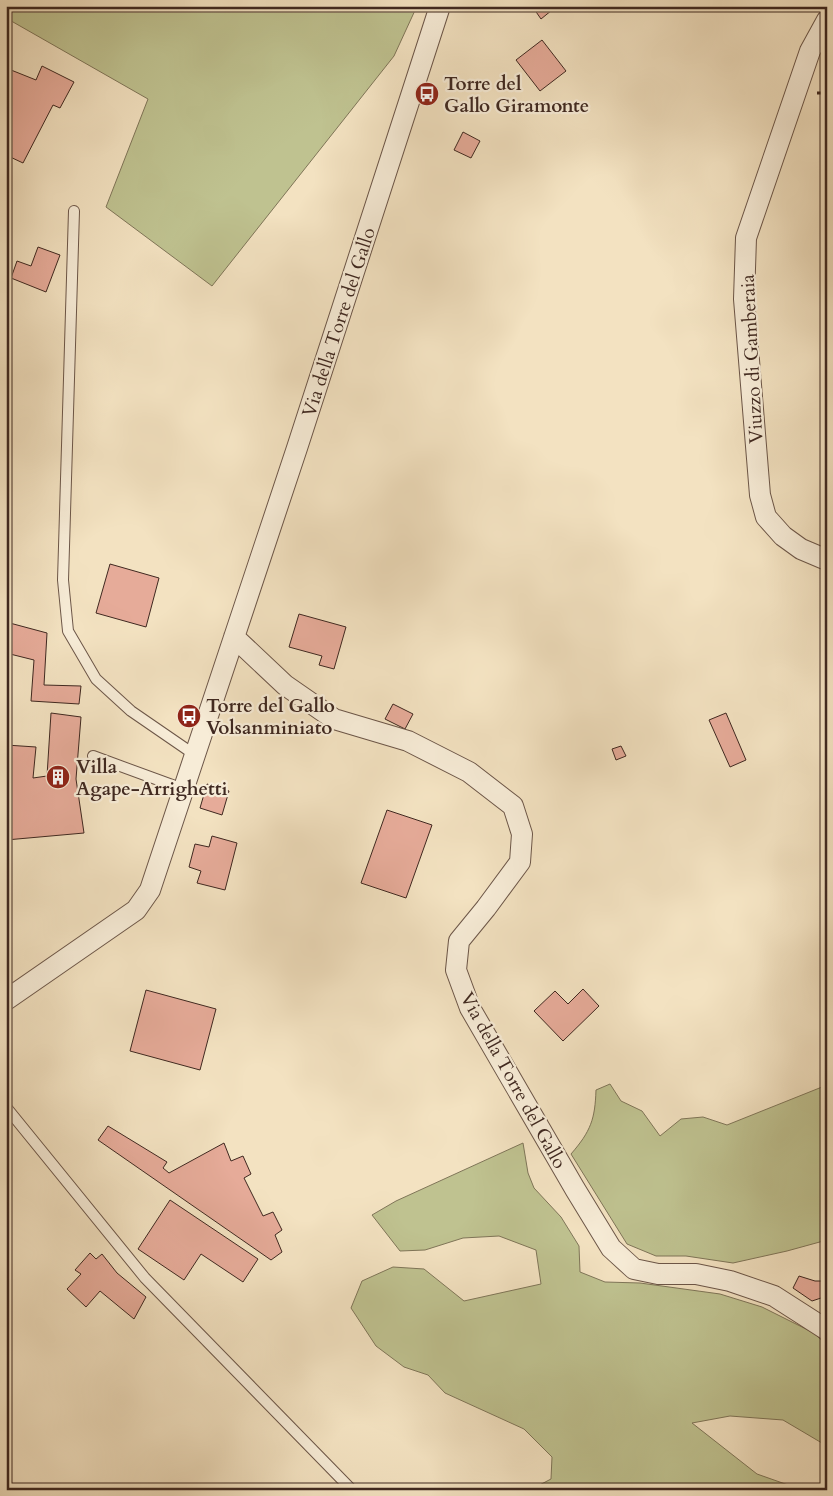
<svg xmlns="http://www.w3.org/2000/svg" width="833" height="1496" font-family="Cardo,serif">
<style>
.green{fill:#bfc290;stroke:#7f7558}
.building{fill:#e6ab99;stroke:#3f2820}
.lines{fill:none;stroke-linecap:round;stroke-linejoin:round}
.lane-casing{stroke:#6c5648;stroke-width:12}
.street-casing{stroke:#6c5648;stroke-width:22}
.path{stroke:#3f2820;stroke-width:3;stroke-dasharray:4 2.5;stroke-linecap:butt}
.lane{stroke:#f7ecd7;stroke-width:10}
.street{stroke:#f7ecd7;stroke-width:20}
.labels{text-anchor:middle;stroke-width:4.5;stroke-linejoin:round;paint-order:stroke}
.poi-label{font-size:19px;font-weight:bold;fill:#3f2820;stroke:#f7ecd7;text-anchor:start}
.street-label{font-size:19px;fill:#3f2820;stroke:#f7ecd7}
</style>
<rect width="100%" height="100%" fill="#f3e2c1"/>
<filter id="stains"><feTurbulence type="fractalNoise" baseFrequency=".004" numOctaves="4"/><feColorMatrix values="0 0 0 0 .2 0 0 0 0 .09 0 0 0 0 .02 0 0 0 .5 -.17"/></filter>
<radialGradient id="worn" r=".72"><stop offset=".6" stop-color="#630" stop-opacity="0"/><stop offset="1" stop-color="#630" stop-opacity=".3"/></radialGradient>
<path class="green" d="M6,6h411l-23,50 -182,230 -106,-79 42,-108 -142,-81z
M610,1084l11,17 21,10 18,25 21,-17 22,-2 24,8 100,-40v155l-40,11 -54,12 -47,-7h-30l-29,-12 -56,-90c20,-23 24,-35 25,-64z
M523,1143l5,30 6,15 27,29 18,29 1,26 25,10 35,1 80,11 42,13 52,26 13,13v100l-44,-26 -53,-4 -38,7 65,51 34,12v4h-261l21,-11 1,-22 -28,-28 -79,-36 -17,-18 -24,-8 -28,-21 -25,-38 11,-27 31,-14 31,2 40,32 77,-17 -5,-34 -37,-14 -36,2 -38,12 -25,1 -28,-36 24,-14z"/>
<path class="building" d="M532,6h25l-16,13z
M542,40l24,31 -26,20 -24,-31z
M42,66l32,16 -14,26 -7,-3 -30,58 -17,-8v-87l30,12z
M463,132l17,9 -9,17 -17,-8z
M38,247l22,8 -14,37 -35,-14 6,-17 14,5z
M110,564l49,14 -13,49 -50,-14z
M299,614l47,13 -12,42 -15,-4 3,-9 -33,-9z
M6,622l41,11 -3,52 37,1 -2,18 -48,-3 3,-41 -28,-7z
M393,704l20,10 -8,15 -20,-10z
M51,713l30,4 -5,62 8,54 -78,7v-95l30,2 -3,31 14,-2z
M726,713l20,47 -16,7 -21,-47z
M621,746l5,10 -10,4 -4,-11z
M207,784l22,7 -7,24 -22,-7z
M387,810l45,15 -26,73 -45,-15z
M212,836l25,7 -12,47 -28,-7 4,-12 -12,-4 6,-23 14,3z
M583,989l16,17 -36,35 -29,-30 21,-20 13,13z
M146,990l70,19 -16,61 -70,-19z
M108,1126l59,36 -4,6 6,5 55,-30 7,18 12,-5 8,18 -7,4 19,38 10,-4 9,18 -7,5 7,17 -11,8 -173,-120z
M170,1200l88,59 -15,23 -42,-28 -17,26 -46,-31z
M90,1253l6,6 6,-5 15,19 29,24 -12,22 -34,-28 -14,16 -19,-18 14,-15 -6,-4z
M799,1276l16,5h12v15l-15,5 -19,-13z"/>
<g class="lines">
<g class="lane-casing">
<path id="lane" d="M74,211l-11,369 5,51 28,48 35,32 64,44
M93,756l90,33
M6,1107l139,171 207,212"/>
</g>
<g class="street-casing">
<path id="street" d="M827,20l-17,31 -64,187 -2,61 16,196 6,22 17,19 18,13 26,11
M234,637l51,48 49,34 74,22 61,31 44,34 9,28 -2,28 -34,46 -27,33 -3,29 14,38 105,181 36,59 23,21 24,5h38l34,7 44,15 53,34
M6,1000l130,-90 14,-20 147,-442 143,-442"/>
</g>
<path class="path" d="M817,93h10"/>
<use href="#lane" class="lane"/>
<use href="#street" class="street"/>
</g>
<defs>
<g id="bus-disc" transform="scale(1.25)"><circle r="9.5" fill="#8f2418" stroke="#f7ecd7"/><path d="M-5-6H5V4H4V6H2V4H-2V6H-4V4H-5ZM-3.5-4V0h7V-4ZM-3.5 1.2v1.5H-2V1.2ZM2 1.2v1.5H3.5V1.2Z" fill="#fff"/></g>
<g id="building-disc" transform="scale(1.25)"><circle r="9.5" fill="#8f2418" stroke="#f7ecd7"/><path d="M-4-6H4V6H1V3H-1V6H-4ZM-2.5-4.3h1.7v1.8h-1.7ZM.8-4.3h1.7v1.8H.8ZM-2.5-1h1.7V.8h-1.7ZM.8-1h1.7V.8H.8Z" fill="#fff"/></g>
</defs>
<g fill-rule="evenodd">
<use href="#bus-disc" x="427" y="94"/>
<use href="#bus-disc" x="189" y="716"/>
<use href="#building-disc" x="58" y="777"/>
</g>
<g class="labels">
<g class="poi-label">
<text x="444" y="90">Torre del<tspan x="444" dy="22">Gallo Giramonte</tspan></text>
<text x="206" y="712">Torre del Gallo<tspan x="206" dy="22">Volsanminiato</tspan></text>
<text x="76" y="773">Villa<tspan x="76" dy="22">Agape-Arrighetti</tspan></text>
</g>
<g class="street-label">
<text transform="translate(338 322) rotate(-72)" y="7">Via della Torre del Gallo</text>
<text transform="translate(751 359) rotate(-93)" y="7">Viuzzo di Gamberaia</text>
<text transform="translate(514 1080) rotate(61)" y="7">Via della Torre del Gallo</text>
</g>
</g>
<rect width="833" height="1496" fill="none" stroke="#f3e2c1" stroke-width="25"/>
<rect x="8" y="8" width="818" height="1481" fill="none" stroke="#3f2820" stroke-width="2.5"/>
<rect x="12" y="12" width="808" height="1471" fill="none" stroke="#3f2820"/>
<rect width="100%" height="100%" filter="url(#stains)"/>
<rect width="100%" height="100%" fill="url(#worn)"/>
</svg>
